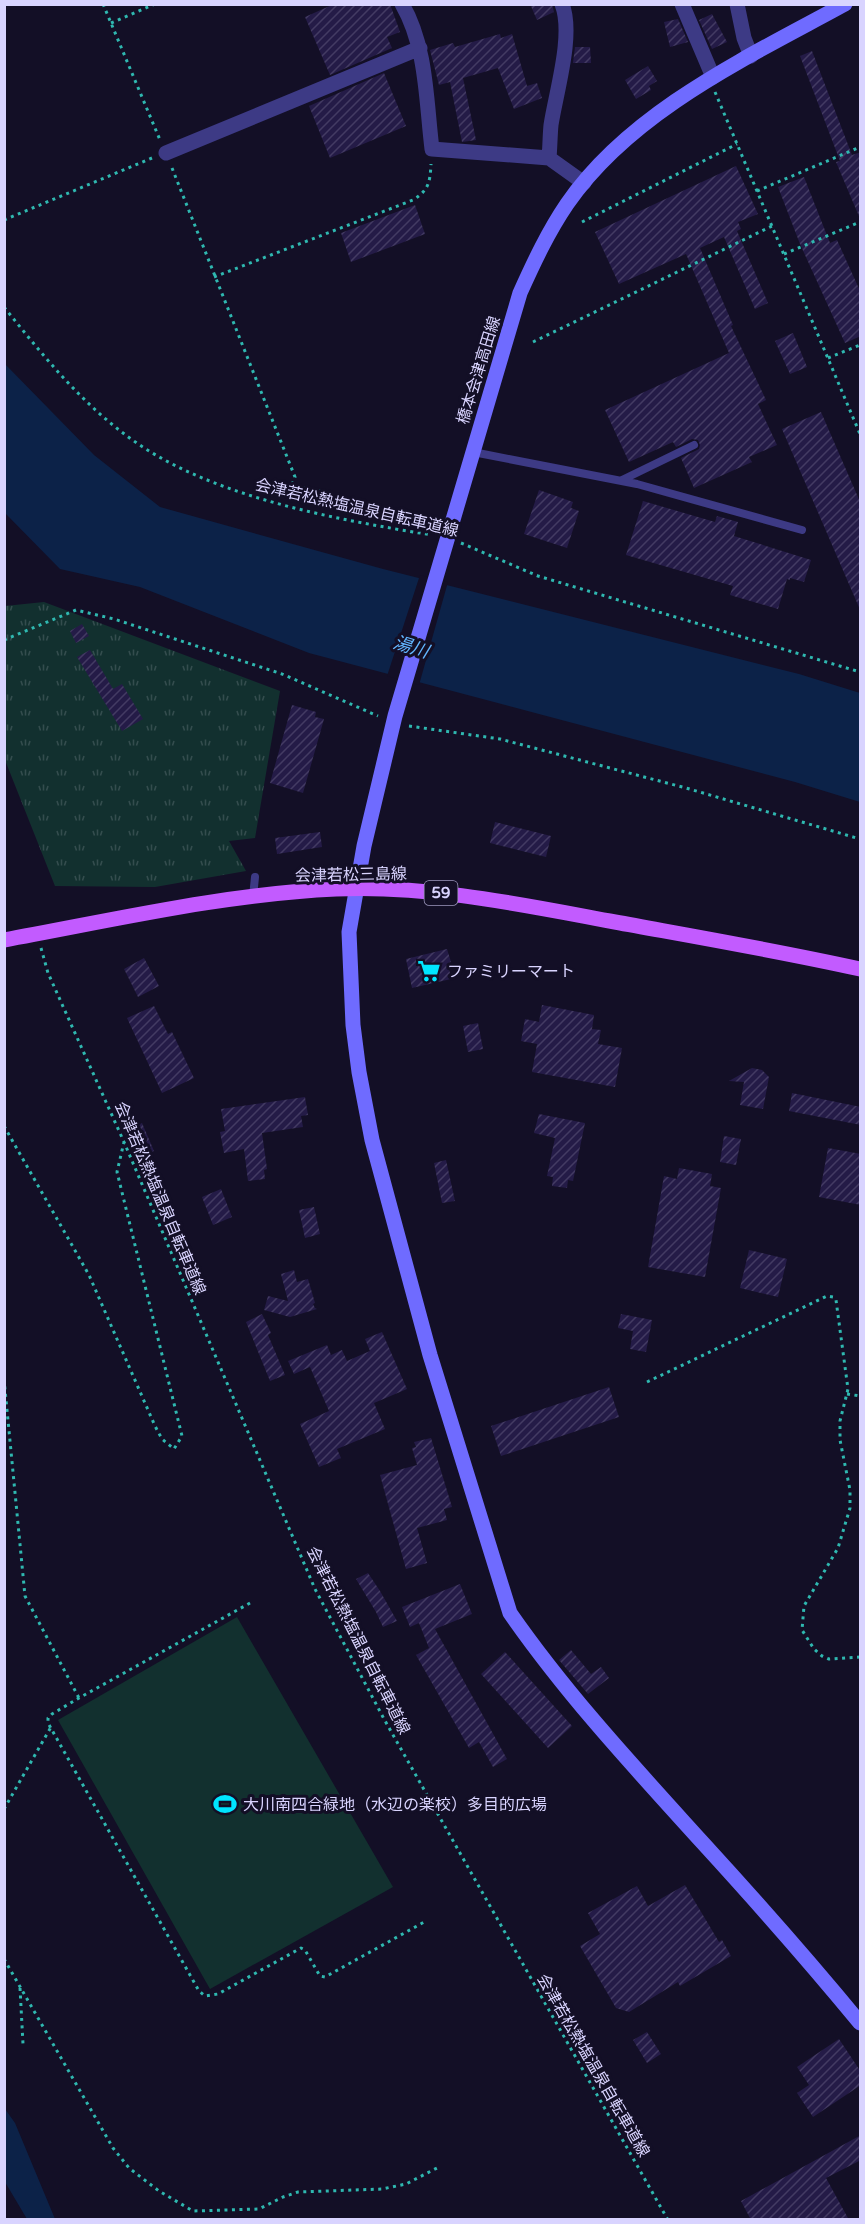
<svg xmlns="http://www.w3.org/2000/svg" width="865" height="2224" font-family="'Varela Round','Noto Sans JP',sans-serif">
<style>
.park{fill:url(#park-tufts)}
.pitch{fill:#12302f}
.water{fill:#0c2248}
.pier{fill:#130f26}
.building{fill:url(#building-hatch)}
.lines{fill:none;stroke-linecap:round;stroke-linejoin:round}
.path{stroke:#2fb8b0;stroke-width:3;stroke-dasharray:3 4.5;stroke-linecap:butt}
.lane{stroke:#3d3a85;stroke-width:8}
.street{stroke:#3d3a85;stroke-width:15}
.secondary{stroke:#6f6bff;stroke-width:15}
.primary{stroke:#c25bff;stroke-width:15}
.labels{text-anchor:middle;stroke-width:6;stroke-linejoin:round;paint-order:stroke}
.shield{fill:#130f26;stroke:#9e99be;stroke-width:1.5}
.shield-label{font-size:15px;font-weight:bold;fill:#d9d4ff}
.street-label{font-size:16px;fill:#d9d4ff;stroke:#130f26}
.poi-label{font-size:16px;fill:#d9d4ff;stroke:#130f26;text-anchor:start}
.water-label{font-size:18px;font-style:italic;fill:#62b6ff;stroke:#130f26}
</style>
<defs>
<pattern id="park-tufts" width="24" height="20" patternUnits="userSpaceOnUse" patternTransform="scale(1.5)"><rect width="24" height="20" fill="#12302f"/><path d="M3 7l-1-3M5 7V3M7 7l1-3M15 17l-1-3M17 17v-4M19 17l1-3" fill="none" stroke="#344d4e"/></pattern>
<pattern id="building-hatch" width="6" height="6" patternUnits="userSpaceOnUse" patternTransform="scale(1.5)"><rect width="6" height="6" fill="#241b47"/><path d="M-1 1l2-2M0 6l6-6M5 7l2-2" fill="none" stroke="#433b63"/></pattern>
</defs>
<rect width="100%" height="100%" fill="#130f26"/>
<path class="park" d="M44,602l236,89 -25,147 -26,3 17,30 -91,16 -100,-1 -50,-126v-154z"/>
<path class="pitch" d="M237,1617l156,270 -183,102 -152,-269z"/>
<path class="water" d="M4,363l90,92 66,52 223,62 416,105 61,19v109l-65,-20 -486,-129 -169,-66 -80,-18 -55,-56z
M5,2109l10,14 40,96h-28l-22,-37z"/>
<path class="pier" d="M420,575l28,7 -29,103 -32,-9z"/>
<path class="building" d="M334,4h56l10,28 -13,5 5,11 -62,27 -25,-58z
M530,4h22l2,8 -17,8z
M712,14l15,28 -15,7 -13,-29z
M678,19l10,23 -18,5 -6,-25z
M500,34l1,4 11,-4 15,52 10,-3 5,15 -28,11 -16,-41 -35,10 13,62 -14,2 -12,-60 -11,3 -9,-35 23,-7 2,4z
M575,47h15l1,16h-18z
M812,51l40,104 9,-3v69l-25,-59 4,-1 -40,-105z
M648,66l9,15 -8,5 2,4 -15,9 -11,-19z
M384,73l22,53 -76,32 -21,-52z
M736,166l22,48 -20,8 3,7 -4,2 31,72 -13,6 -31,-72 -24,11 33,77 -2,1 35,74 -8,4 19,41 -28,12 3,5 -58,26 -13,-30 18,-9 1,-4 -2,-5 -6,-1 -16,8 -3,-5 -44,20 -24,-52 124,-57 -43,-99 -67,30 -24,-52z
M804,177l26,66 7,-3 24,53v43l-16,7 -45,-99 -22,-57z
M415,205l10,29 -74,28 -10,-29z
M793,333l14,34 -17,7 -15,-33z
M821,412l40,92v108l-79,-183z
M539,490l34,12 -2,6 8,3 -12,37 -43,-14z
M643,501l72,21 2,-6 21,6 -4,14 77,24 -7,22 -14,-4v2l-3,-1 -9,30 -48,-14 3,-9 -107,-31z
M82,624l7,12 -13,7 -6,-12z
M90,650l23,39 9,-5 21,35 -21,12 -45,-74z
M292,705l24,7 -1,5 9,2 -21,74 -33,-10z
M495,822l56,14 -5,21 -56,-14z
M320,832l2,15 -45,7 -2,-16z
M447,949l4,13 -3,1 3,16 -39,9 -6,-29z
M144,958l15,28 -21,11 -14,-28z
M542,1005l52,10 -2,14 9,1 -3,14 24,4 -7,39 -83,-15 5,-28 -16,-3 4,-22 14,3z
M154,1006l14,28 4,-2 22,46 -32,15 -35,-75z
M478,1023l5,26 -15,3 -5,-26z
M752,1068l10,2 7,7 -6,32 -23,-4 4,-23 -15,-1z
M792,1093l69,14v18l-72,-14z
M305,1097l3,18 -7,1 2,11 -41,6 5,36 -3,1 1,9 -17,2 -4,-32 -20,4 -4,-21 5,-1 -4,-22z
M539,1114l46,9 -12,58 -5,-1 -1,8 -15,-2 1,-9 -6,-1 8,-38 -21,-5z
M142,1123l12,28 -18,7 -12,-27z
M724,1136l17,3 -5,26 -16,-3z
M828,1148l33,6v51l-42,-8z
M446,1160l9,41 -13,2 -8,-40z
M679,1168l33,6 -2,12 11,2 -16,89 -57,-10 16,-91 13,3z
M221,1189l11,28 -19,8 -11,-28z
M314,1207l6,27 -15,4 -6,-28z
M749,1250l38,9 -9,38 -38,-9z
M294,1270l3,12 11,-3 7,24 -2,1 2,4 2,1 -27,8 -26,-7 4,-14 20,5 -7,-27z
M262,1314l9,19 -3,2 17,40 -15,6 -24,-59z
M621,1314l31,6 -6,32 -16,-3 3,-18 -15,-3z
M382,1332l25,57 -33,14 11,26 -48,20 4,9 -22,9 -19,-43 29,-13 -19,-44 -16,7 -6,-13 39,-16 4,10 11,-5 5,11 23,-10 -5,-12z
M609,1387l10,30 -118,39 -10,-30z
M431,1438l21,69 -8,2 3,11 -30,8 10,35 -21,6 -26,-94 37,-10 -5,-17 4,-1 -2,-5z
M368,1573l12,18 17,30 -14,6 -7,-15 -20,-33z
M460,1584l12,30 -37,15 72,130 -14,8 -14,-25 -10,6 -53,-93 13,-7 -10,-25 -9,4 -8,-20z
M571,1650l20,24 10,-7 8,11 -21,16 -29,-34z
M505,1652l67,74 -24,22 -67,-74z
M685,1885l34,57 3,-2 9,16 -51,30 -2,-4 -49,30 -13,-4 -36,-62 20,-12 -12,-21 49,-27 11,20z
M647,2032l14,22 -14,9 -14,-23z
M839,2039l22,33v13l-48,32 -16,-24 12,-8 -12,-18z
M861,2135v25l-35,18 23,42h-98l-10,-19z"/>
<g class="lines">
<path class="path" d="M103,4l57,136
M111,23l44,-19
M715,92l145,342
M172,168l123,309 -3,8 37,8
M757,191l103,-44
M4,220l148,-62
M582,222l155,-78
M784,254l76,-32
M214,277l199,-77c16,-10 17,-18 18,-36
M4,307c37,46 73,91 119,126 81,63 210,86 309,102
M533,342l239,-116
M828,358l32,-13
M461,543l77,33 322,96
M4,640l72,-30 38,9 168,55 96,42
M409,726l91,13 186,49 174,51
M4,829v7
M41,948l7,25 76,169 191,447 69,130 284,501
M4,1126l85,149 66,151 7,13 12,10 8,-13 -65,-264 7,-30
M4,1379l21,217 54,102
M647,1382l180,-86 6,1 3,3 12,89 -8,32v19l10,50v18l-12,40 -34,58 -2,24 12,19 8,7 7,3 31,-2
M847,1394l13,2
M250,1603l-171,95 -27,16 -4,4v5l151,268 6,5 13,-2 83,-46 4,2 15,26 5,1 101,-56
M4,1809l47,-82
M4,1959l109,189 16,20 30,23 34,20 66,-2 24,-12 15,-5 84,-3 24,-5 31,-16
M20,1988l3,56"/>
<path class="lane" d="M473,452l164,32 165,46
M622,480l72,-35
M253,897l2,-20"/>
<path class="street" d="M402,4c25,43 24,97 30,145l117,9 35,25
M682,4l31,73
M737,4l7,34 7,18
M166,153l254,-105
M549,158c1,-11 1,-23 2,-33 5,-33 23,-90 11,-121"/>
<path class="secondary" d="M845,4c-97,53 -214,107 -278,200 -19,28 -33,58 -47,89l-125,423 -31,130 -15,86 4,93 6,47 13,68 58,215 80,258c57,82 125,155 192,229 54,59 107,119 158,181"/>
<path class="primary" d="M4,940c110,-20 221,-46 332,-51 94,-4 187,16 279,33 82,15 164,29 245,47"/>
</g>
<defs>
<g id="supermarket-bare" transform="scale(1.8)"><path d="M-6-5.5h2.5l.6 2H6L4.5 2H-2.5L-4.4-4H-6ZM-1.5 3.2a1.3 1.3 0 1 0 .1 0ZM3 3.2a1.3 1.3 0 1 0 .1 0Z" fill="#00e5ff" stroke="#130f26" stroke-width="2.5" paint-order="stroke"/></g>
<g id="stadium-bare" transform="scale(1.8)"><path d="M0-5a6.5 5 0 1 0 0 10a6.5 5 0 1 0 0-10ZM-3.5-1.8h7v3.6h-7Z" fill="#00e5ff" stroke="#130f26" stroke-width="2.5" paint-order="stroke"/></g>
</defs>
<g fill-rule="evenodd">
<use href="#supermarket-bare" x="429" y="971"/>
<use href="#stadium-bare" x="225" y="1804"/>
</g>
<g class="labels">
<rect class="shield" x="424.5" y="881" width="33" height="24" rx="4.5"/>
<g class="shield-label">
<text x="441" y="898">59</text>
</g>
<g class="street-label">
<text transform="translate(478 370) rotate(-73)" y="6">橋本会津高田線</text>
<text transform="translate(357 507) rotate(13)" y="6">会津若松熱塩温泉自転車道線</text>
<text transform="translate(351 874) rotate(-1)" y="6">会津若松三島線</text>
<text transform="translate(161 1198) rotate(67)" y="6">会津若松熱塩温泉自転車道線</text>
<text transform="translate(359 1640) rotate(63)" y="6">会津若松熱塩温泉自転車道線</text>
<text transform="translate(594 2065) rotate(60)" y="6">会津若松熱塩温泉自転車道線</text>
</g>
<g class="poi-label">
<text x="447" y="977">ファミリーマート</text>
<text x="243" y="1810">大川南四合緑地（水辺の楽校）多目的広場</text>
</g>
<g class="water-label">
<text transform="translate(411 647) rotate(17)" y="6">湯川</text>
</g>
</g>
<rect width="865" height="2224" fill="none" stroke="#d9d4ff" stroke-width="12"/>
</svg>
